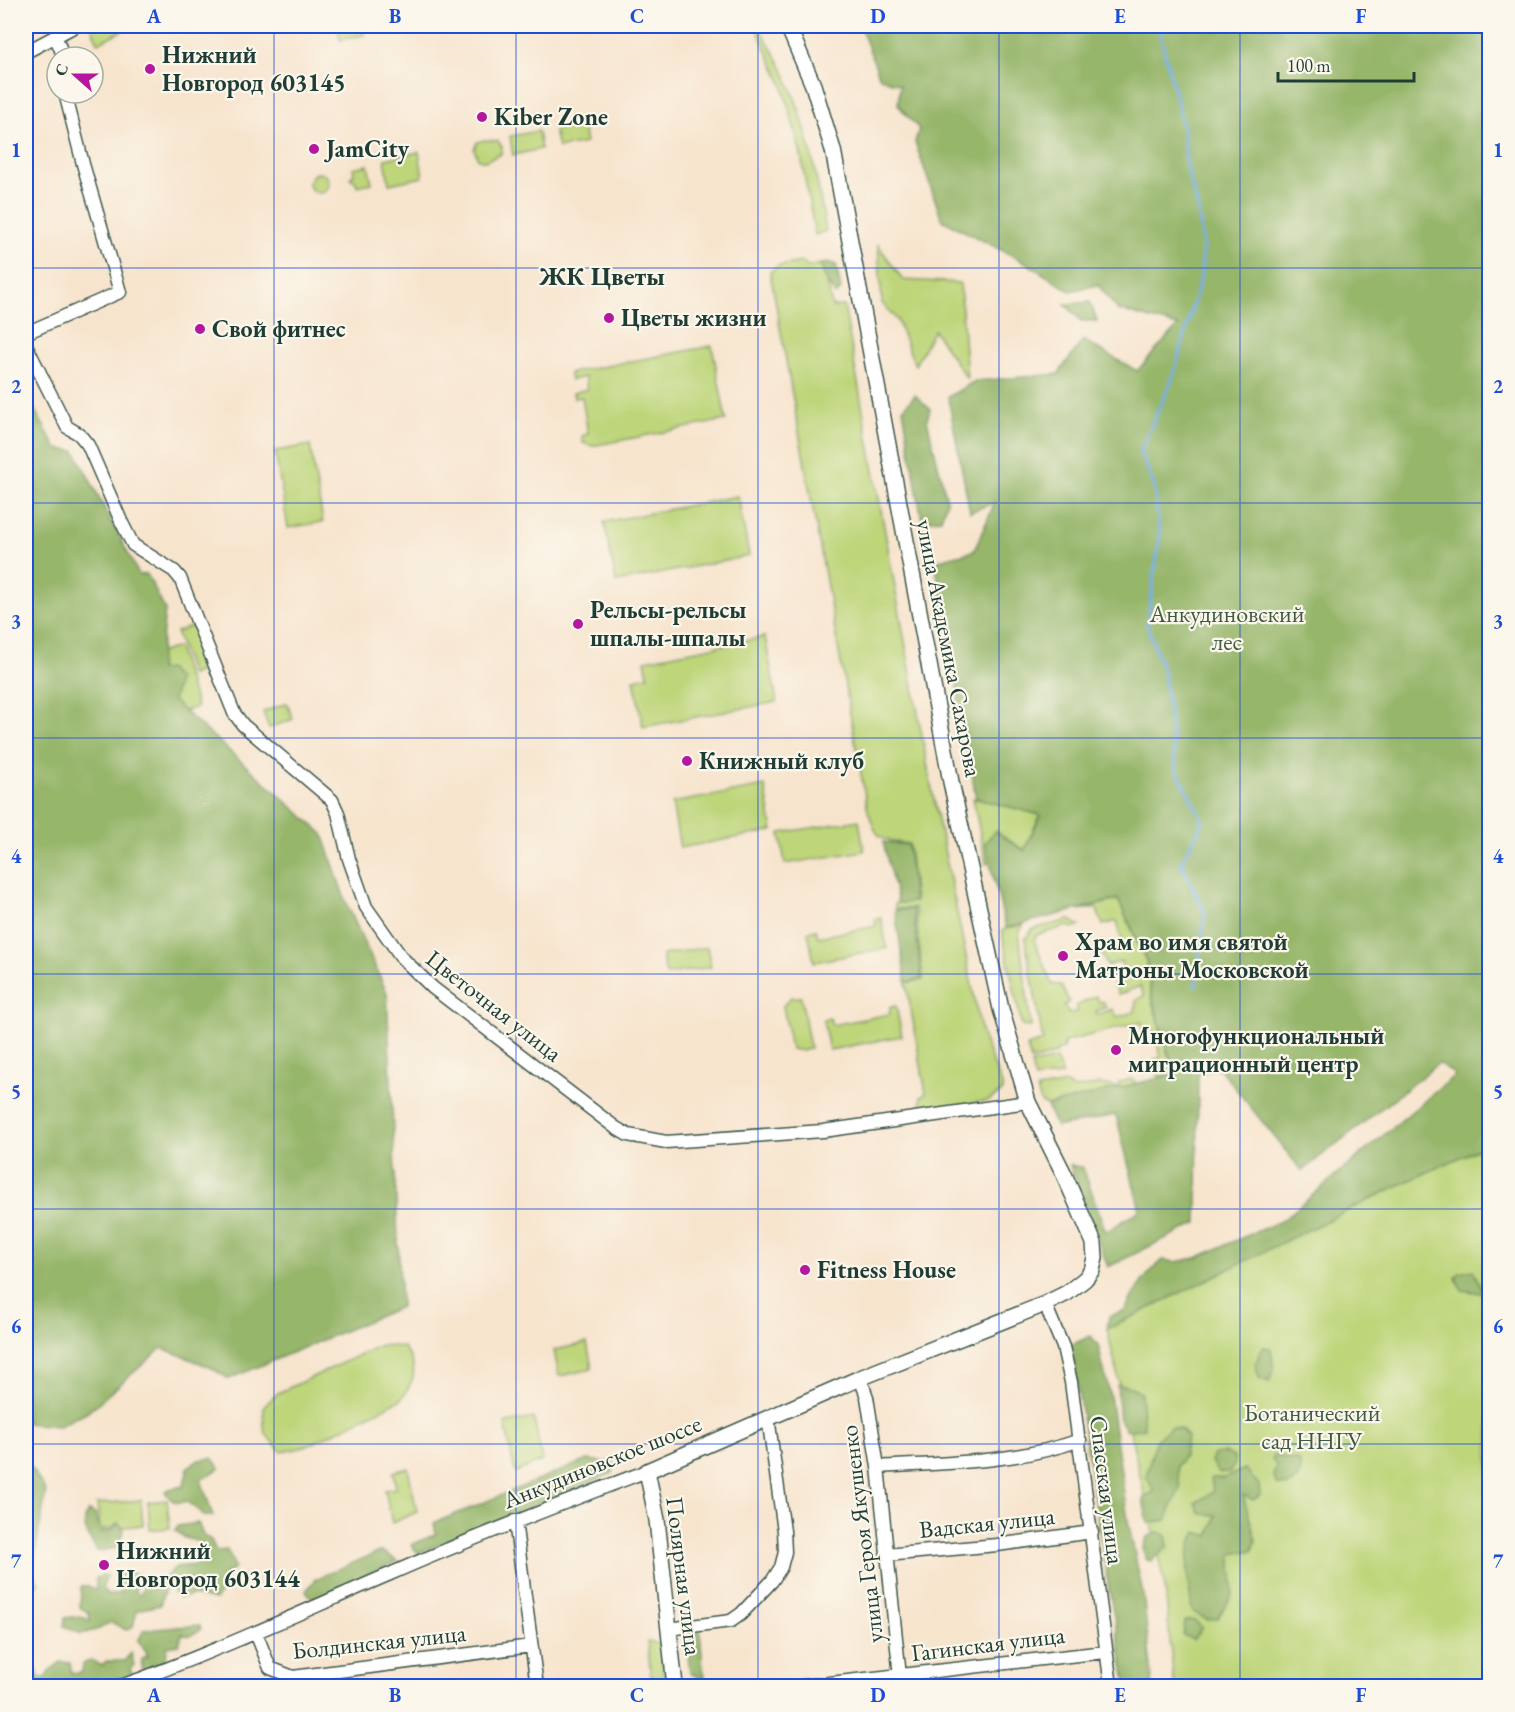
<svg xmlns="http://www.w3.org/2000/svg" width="1515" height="1712" font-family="'EB Garamond',serif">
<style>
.green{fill:#bed57a;stroke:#6e8957;stroke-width:1.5}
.forest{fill:#96b66a;stroke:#5a7a4f;stroke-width:1.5}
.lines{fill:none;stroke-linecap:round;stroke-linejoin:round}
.stream{stroke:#78b0e8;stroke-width:3}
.minor-casing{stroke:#3f564b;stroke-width:15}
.major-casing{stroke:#3f564b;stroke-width:18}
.minor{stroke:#fff;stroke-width:12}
.major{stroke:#fff;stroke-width:15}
.grid{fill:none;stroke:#1d4ed8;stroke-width:1.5;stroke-opacity:0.55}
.poi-dot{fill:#b5179e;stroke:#fbf7ec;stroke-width:2}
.labels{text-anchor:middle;stroke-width:4.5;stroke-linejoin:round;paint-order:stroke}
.poi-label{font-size:24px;font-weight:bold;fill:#1f3d34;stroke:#fbf7ec;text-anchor:start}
.park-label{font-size:24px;fill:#3f5b42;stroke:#fbf7ec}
.street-label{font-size:24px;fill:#1f3d34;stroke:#fbf7ec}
.neighbourhood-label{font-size:26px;font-weight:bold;fill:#1f3d34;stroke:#fbf7ec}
.neatline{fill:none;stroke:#1d4ed8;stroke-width:2}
.grid-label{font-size:20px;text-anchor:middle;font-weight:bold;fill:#1d4ed8}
</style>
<rect width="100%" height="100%" fill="#fbf7ec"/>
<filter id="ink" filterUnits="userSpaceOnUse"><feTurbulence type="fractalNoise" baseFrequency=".0167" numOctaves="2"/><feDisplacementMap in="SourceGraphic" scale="12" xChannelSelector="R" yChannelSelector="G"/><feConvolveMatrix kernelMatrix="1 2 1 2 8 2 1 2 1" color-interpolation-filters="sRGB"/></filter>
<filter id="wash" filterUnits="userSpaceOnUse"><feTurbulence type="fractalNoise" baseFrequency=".008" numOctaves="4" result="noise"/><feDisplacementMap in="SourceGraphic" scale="24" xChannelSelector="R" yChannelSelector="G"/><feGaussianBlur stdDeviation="1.35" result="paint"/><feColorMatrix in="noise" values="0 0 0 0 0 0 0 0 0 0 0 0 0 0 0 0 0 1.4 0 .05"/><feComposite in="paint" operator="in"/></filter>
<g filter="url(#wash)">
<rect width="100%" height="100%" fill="#f7e4cd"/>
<path class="green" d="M97,26h34l-33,17 -6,-15z
M338,26h25l1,9 -24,5z
M755,26h4c8,16 19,31 26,48 23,50 32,104 41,157l-11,4 -15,-85 -18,-67z
M583,125l3,18 -28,5 -4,-18z
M538,131l3,18 -28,6 -3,-19z
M484,140l14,1 4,6 -1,7 -16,7 -7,-2 -4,-10 3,-7z
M419,152l4,25 -34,7 -4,-25z
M368,165l4,18 -15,3 -1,-4 -6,-4 4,-4 -1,-6z
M309 183a10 10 0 1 1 20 0a10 10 0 1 1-20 0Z
M878,245l25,35 57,3 7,96 -33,-49 -19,35 -18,-45 -15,-17z
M803,262l5,5 12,-3 6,12 6,31 12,-1 86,474 52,255 20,50v7l-14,9 -64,8 -3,-4v-8l5,-4 -20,-110 17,-3 -8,-72 -20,1v-6l20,-1 -6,-58c-33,-5 -32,-5 -42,-37l-97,-535 8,-6z
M712,346l14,74 -134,26 -9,-3 -1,-7 6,-2 -6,-37 -8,1 -1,-5 14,-4 -2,-12 -14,3 -2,-7z
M310,445l13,77 -35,6 -13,-77z
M738,496l11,60 -133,26 -12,-60z
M193,626l14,43 -16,6 -15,-43z
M765,637l12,65 -134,25 -9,-48 14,-3 -3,-16z
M178,647l19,60 -25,8 -19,-60z
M287,703l6,16 -24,9 -6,-16z
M765,786l8,45 -93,17 -8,-45z
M973,798l67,17 -16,35 -29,-19 -10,12 4,17 -3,4z
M859,820l5,31 -79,13 -5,-31z
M1118,900l28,61 5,37 22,75 -14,4 -5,-17 7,-3 -8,-29 -10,2 -2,-8 -77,20v7l-6,1 -3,4 -24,7 -4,-15 16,-5 -18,-102 8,-10 37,-9 10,6 -9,2 -3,-2 -31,9 -3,5 18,44 9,1 8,17 -5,3 5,9 9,-3 -2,-5 20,-10 4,7 3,-2 3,6 -10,4 1,4 15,-6 5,8 18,-5 1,-12 8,-4 -4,-10 -22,9 -4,-12 12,-6 -5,-16 -14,5 -10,-22 5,-3 2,6 18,-6 -5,-20 -14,4 -7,-17 -18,2z
M881,918l6,30 -73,14 -6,-30 8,-2 2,7 58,-11 -1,-7z
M1024,924l-5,9 12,94 -9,-1 -19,-88v-8z
M707,947l4,20 -45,8 -4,-20z
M791,997h10l9,51 -7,3 -12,-2 -8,-43z
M896,1006l6,30 -73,14 -6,-30 7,-2 2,7 58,-11v-7z
M1056,1059l7,16 -28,4 -4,-15z
M1131,1079l6,4 -90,23 -6,-3 -4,-14 29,-5 9,5 26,-5 16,3 3,-5z
M1489,1144v542h-314l-2,-11 -8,-89 -58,-257 290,-143z
M587,1343l5,26 -33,7 -5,-26z
M381,1345l22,2c16,20 13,33 -3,53l-95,47 -23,5c-18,-17 -20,-21 -18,-46l14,-13z
M534,1418l8,43 -27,12 -10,-50z
M408,1468l9,44 -25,11 -7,-33 11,-2 -3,-16z
M141,1500l2,25 -43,5 -3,-26z
M167,1500l3,28 -20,2 -2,-28z
M647,1641l13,3 4,35 -13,-2z"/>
<path class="forest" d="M860,26h629v1118l-92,42 -290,143 2,-13 16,-5c9,-20 21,-37 38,-51l12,2 21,-4 87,-38 172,-145 -16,-12 -137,108 -83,-103 -21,6 -1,149 -89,44 -38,-102 13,3 23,64 34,-22 -24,-95 -60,12 -9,-21 128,-32 -23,-76 -5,-37 -29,-62 -112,29 -21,-85 10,-12 29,20 17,-36 -65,-17 -41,-237 39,-10 21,-49 -25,10 -22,-115 27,-16 83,-7 25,-34 54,31 41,-45 -60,-16 -20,-25 -28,6 -45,-29 -83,-42 -27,-78 4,-13 -21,-24 2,-20 -20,-7z
M831,263l5,2 5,24 -5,6c-8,-8 -12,-20 -16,-31z
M1090,302l7,19h-16l-16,-17z
M26,395l31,54 18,2 64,124 8,-1 18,36 -6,60 10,-1 9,11 -5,21 150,133 22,66 42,93 14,314 -172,72 -19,-12 -48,-19 -72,62 -31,16 -33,-3z
M915,395l15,14 -3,11 20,81 -6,18 -19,2 -19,-112z
M883,842l25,3 6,57 -16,1z
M913,909l9,70 -16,3 -11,-72z
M1473,1270l9,19 7,-5v16l-8,-7 -19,-3 -6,-12 3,-5z
M1091,1336l7,9 12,51 18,125 15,73 10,92h-26l-19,-102 -37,-239z
M1263,1347l8,1 3,23 -5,11 -10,-4 -4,-14z
M1117,1385l15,2 9,7 3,34 -18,3 -6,-10z
M1171,1427l11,3 5,7 -3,19 -7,10 3,22 -14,32 -18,3 -5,-24 11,-8 -8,-15 10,-36z
M1225,1453l9,4 1,7 -6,9h-11l-7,-12 3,-7z
M1274,1455l25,6c4,13 0,17 -11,25l-11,-2 -4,-10 4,-7 -5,-8z
M212,1458l8,10 -19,12 12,36h-8l-19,-15c-11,4 -14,0 -21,-9l4,-3 15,-3 4,-19 11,-7z
M26,1460l20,31 -14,81 7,11 -11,9 3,14 -5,22z
M587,1460l27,3 -1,10 -195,80 -7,-8 25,-11 -2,-11z
M1245,1469l14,16 1,10 -6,5 -11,-5 13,45 -3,10 -21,4 1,40 -16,25 -10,1 -15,-9c-3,-27 -10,-55 4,-79l13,4 7,-21 -15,-1 -6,-11 18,-11 -2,-14h13z
M88,1511l7,3 6,18 9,-1 8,-8 6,7 -6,18 -21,3c-7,-14 -18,-24 -9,-40z
M198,1523l5,12 8,5 5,11 11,-1 8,17 -12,11 3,9 -11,13 -22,-5 -13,3 -7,-5 1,-13 -8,6 -6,19 -23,5 -4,17 -7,3 -15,-8 -12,7 -18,5 -17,-8 1,-8 16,-2 9,5 -1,-8 -9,-6 1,-20 7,-1 8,4v-12l8,-3 3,1 -5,13 7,6 11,-2 -2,-17 8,-4 12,2 -3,17 5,4 5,-13 17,-2 14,-13 20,-2 8,-15 -3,-8 -16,-4 -10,-8 3,-4z
M1159,1532l7,3 2,12 -17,14 -4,-1 -4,-11 4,-12z
M381,1551l17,10 -85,38 -7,-8 9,-12z
M1193,1620l9,7 -9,13 -10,-5 2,-14z
M200,1625l1,4 -11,7 -8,-2 -3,11 -12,2 -1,14 -11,4 -6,8 -8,-5 1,-9 5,-3 -1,-5 -8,-10 6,-11z
M700,1631l4,49 -14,-7 -4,-35z
M131,1653l3,12 -4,4 2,5 -4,7 -11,-3 -7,8h-16l-7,-4 -4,4h-54l-3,-3 2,-12 9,-1 2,8h7l3,-7 12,-9 9,1 2,11 10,-2 1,-8 8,-4 11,6 4,-5h18z"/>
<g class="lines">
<path class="stream" d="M1163,26l-2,11 22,90 3,38 12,44 5,35 -2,32 -24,87 -6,19 -31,69 14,34 6,51 -13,89 17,49 12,95 27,53 -22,41 24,50 -9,73"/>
</g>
</g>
<g filter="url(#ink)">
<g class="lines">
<g class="minor-casing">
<path id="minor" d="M55,36l9,21
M26,52l49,-26
M26,333l94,-41 -37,-128 -18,-71
M26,345l41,82 12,7 9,11 33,76 12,24 41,26 6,7 54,135 9,12 89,75 6,13 11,46 17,48 36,51 31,30 183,140 12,7 38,7 157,-11 205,-29
M1045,1304l18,43 8,35 40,304
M860,1378l7,19 11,70 23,219
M878,1467c67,-4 138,-4 202,-27
M515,1521l22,165
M886,1555l111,-10 95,-13
M668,1629l63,-8 10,-7 31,-33 9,-14 4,-15 -1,-21 -16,-114
M256,1633l14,35 23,9 238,-31
M121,1686c92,-33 180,-74 269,-112 84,-37 171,-70 257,-103
M803,1686l302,-34"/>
</g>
<g class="major-casing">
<path id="major" d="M675,1686l-18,-166 -10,-49 213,-93 185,-74 22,-11 18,-14 7,-9 3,-12 -1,-15 -31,-71 -35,-70 -27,-93 -50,-227 -118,-632 -20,-65 -25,-59"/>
</g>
<use href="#minor" class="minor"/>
<use href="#major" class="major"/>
</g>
</g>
<path class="grid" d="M274,26v1660M516,26v1660M758,26v1660M999,26v1660M1240,26v1660M26,268h1464M26,503h1464M26,738h1464M26,974h1464M26,1209h1464M26,1444h1464"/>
<g class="poi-dot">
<circle cx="150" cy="69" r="6"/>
<circle cx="482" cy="117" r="6"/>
<circle cx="314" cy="149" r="6"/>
<circle cx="609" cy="318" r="6"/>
<circle cx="200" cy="329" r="6"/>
<circle cx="578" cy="624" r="6"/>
<circle cx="687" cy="761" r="6"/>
<circle cx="1063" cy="956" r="6"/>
<circle cx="1116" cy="1050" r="6"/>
<circle cx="805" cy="1270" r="6"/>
<circle cx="104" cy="1565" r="6"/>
</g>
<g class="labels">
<g class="poi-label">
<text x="162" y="63">Нижний<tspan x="162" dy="28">Новгород 603145</tspan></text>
<text x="494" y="125">Kiber Zone</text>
<text x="326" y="157">JamCity</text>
<text x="621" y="326">Цветы жизни</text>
<text x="212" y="337">Свой фитнес</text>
<text x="590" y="618">Рельсы-рельсы<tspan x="590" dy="28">шпалы-шпалы</tspan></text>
<text x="699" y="769">Книжный клуб</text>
<text x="1075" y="950">Храм во имя святой<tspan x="1075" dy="28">Матроны Московской</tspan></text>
<text x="1128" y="1044">Многофункциональный<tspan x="1128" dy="28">миграционный центр</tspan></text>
<text x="817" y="1278">Fitness House</text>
<text x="116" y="1559">Нижний<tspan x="116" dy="28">Новгород 603144</tspan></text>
</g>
<g class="park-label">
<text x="1227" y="622">Анкудиновский<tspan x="1227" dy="28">лес</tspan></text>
<text x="1312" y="1421">Ботанический<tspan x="1312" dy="28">сад ННГУ</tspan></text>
</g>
<g class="street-label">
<text transform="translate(949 648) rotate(79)" y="8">улица Академика Сахарова</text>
<text transform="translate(494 1006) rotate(38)" y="8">Цветочная улица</text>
<text transform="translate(602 1462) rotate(-22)" y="8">Анкудиновское шоссе</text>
<text transform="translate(1107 1490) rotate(83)" y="8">Спасская улица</text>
<text transform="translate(987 1523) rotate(-6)" y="8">Вадская улица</text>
<text transform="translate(862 1534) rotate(-97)" y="8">улица Героя Якушенко</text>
<text transform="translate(684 1576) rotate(83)" y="8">Полярная улица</text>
<text transform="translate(379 1642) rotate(-6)" y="8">Болдинская улица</text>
<text transform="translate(988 1644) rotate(-7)" y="8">Гагинская улица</text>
</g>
<g class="neighbourhood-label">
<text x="602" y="285">ЖК Цветы</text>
</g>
</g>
<rect width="1515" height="1712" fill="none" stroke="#fbf7ec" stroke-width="66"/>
<g transform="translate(75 75) rotate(291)"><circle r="28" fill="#fbf7ec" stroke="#a3ada2" stroke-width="1.5"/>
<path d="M0-4.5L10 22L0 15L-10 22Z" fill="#b5179e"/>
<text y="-9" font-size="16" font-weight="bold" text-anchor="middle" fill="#1f3d34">С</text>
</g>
<path d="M1278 72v9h136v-9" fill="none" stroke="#1f3d34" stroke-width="3"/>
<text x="1287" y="72" font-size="18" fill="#1f3d34" stroke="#fbf7ec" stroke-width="4.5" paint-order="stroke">100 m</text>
<rect x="33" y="33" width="1449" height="1646" class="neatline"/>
<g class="grid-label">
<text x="154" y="23">A</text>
<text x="395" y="23">B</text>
<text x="637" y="23">C</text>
<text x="878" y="23">D</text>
<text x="1120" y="23">E</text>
<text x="1361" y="23">F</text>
<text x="16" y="157">1</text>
<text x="1498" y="157">1</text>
<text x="16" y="393">2</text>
<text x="1498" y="393">2</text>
<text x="16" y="628">3</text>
<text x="1498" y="628">3</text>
<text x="16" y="863">4</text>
<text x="1498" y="863">4</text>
<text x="16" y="1098">5</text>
<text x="1498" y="1098">5</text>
<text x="16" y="1333">6</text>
<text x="1498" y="1333">6</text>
<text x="16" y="1568">7</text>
<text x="1498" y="1568">7</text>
<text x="154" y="1702">A</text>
<text x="395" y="1702">B</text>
<text x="637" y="1702">C</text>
<text x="878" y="1702">D</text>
<text x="1120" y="1702">E</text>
<text x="1361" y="1702">F</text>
</g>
</svg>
